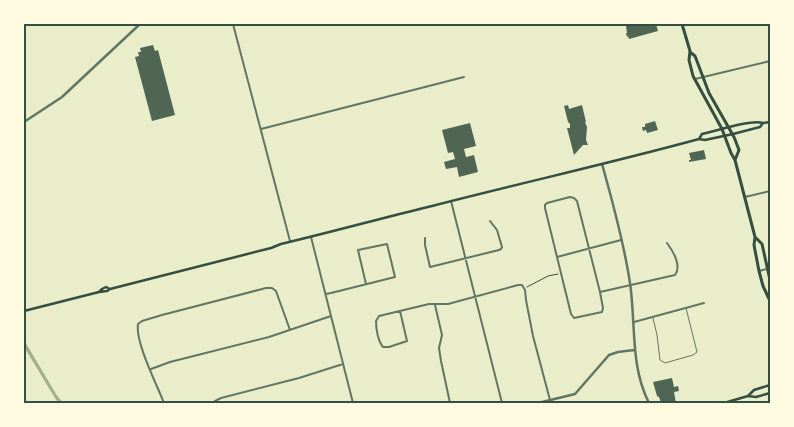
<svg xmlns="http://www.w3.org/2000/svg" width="794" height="427" font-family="Literata,serif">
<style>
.water{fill:#a3b18a}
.building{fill:#4f6655}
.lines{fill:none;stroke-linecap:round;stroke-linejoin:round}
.path{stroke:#344e41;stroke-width:1}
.service{stroke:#617663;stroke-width:1}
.minor{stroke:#617663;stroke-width:2}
.tertiary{stroke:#617663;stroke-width:2.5}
.secondary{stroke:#344e41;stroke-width:2.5}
.primary{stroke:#344e41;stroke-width:3}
.neatline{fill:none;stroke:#344e41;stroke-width:2}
</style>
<rect width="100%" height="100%" fill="#e9edc9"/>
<path class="water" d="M24,340l32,54 7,9h-5l-34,-56z"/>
<path class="building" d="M634,24h22l2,7 -29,8 -1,-3 -1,1 -1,-4h1l-1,-7z
M153,45l2,6 3,-1 17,65 -23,6 -17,-64 4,-1 -1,-4h3l-1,-4z
M568,105l1,4 13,-4 4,17h-1l2,5 -1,13 2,5h-5l-9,10 -7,-27h3v-4l-2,-2 -4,-16z
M655,121l3,9 -11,3 -1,-3 -3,1 -1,-4h3v-3z
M470,123l6,23 -12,3 2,8 8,-2 4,17 -19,5 -2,-10 -11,2 -2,-7 11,-3 -2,-7 -5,1 -6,-23z
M704,150l2,9 -17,3v-2h2l-2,-7z
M672,378l2,9 4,-1 1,5 -5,1 2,11h-15l-2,-6 -2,-1 -4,-14z"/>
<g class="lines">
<path class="path" d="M527,287l21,-11 10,-2"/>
<path class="service" d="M653,318l4,17 3,25 5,3 28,-8 4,-3 -11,-44"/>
<path class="minor" d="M233,24l57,217
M695,79l75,-18
M261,129l203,-52
M570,197l4,1 3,3 23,91 3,16 -1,4 -28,6 -3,-4 -26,-106v-3l2,-2z
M745,197l25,-6
M451,201l51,202
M311,237l42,166
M425,238v7l5,22 69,-17 2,-1 1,-2 -5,-17 -7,-9
M557,257l64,-17
M759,271l11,-3
M600,292l75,-17c7,-9 -2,-24 -8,-32
M326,294l5,-1 64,-16 -8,-33 -29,6 8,34
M435,305l7,30 -3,13 2,13 9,42
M400,311l7,30 -18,6h-6c-5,-6 -7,-18 -7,-26l3,-5 50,-12h19l70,-19h4l3,5 1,10 7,36 17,64
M634,322l70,-19
M151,369l19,-7 99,-25 62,-21
M164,403c-7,-18 -29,-61 -26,-79l4,-3 20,-6 104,-27h6l4,3 14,39
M212,403l3,-2 6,-3 78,-20 44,-14"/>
<path class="tertiary" d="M24,122l38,-25 78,-73
M602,164c11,39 22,79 28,119 6,41 0,83 19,120
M538,403l37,-9 34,-39 9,-3 16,-2"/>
<path class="secondary" d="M699,139l3,-5c14,-3 49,-15 61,-11
M99,292l3,-3 4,-2 4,2
M24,311l75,-19 8,-1 3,-2 161,-41 10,-4c51,-12 101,-26 151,-38 89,-23 179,-43 267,-67l6,1 28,-6 27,-7 3,-4 7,-1
M748,396l6,-6 16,-5
M724,403l24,-7 8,1 14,-4"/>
<path class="primary" d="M682,24l8,27 -1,9 4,16 29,53 9,24 4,7 20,77 7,7 8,36
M690,52l5,4 14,37 25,44 5,13 -4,10
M755,237l-1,8 5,26 4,15 7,15"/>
</g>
<rect width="794" height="427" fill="none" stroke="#fefae0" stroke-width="50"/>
<rect x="25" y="25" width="744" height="377" class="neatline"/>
</svg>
